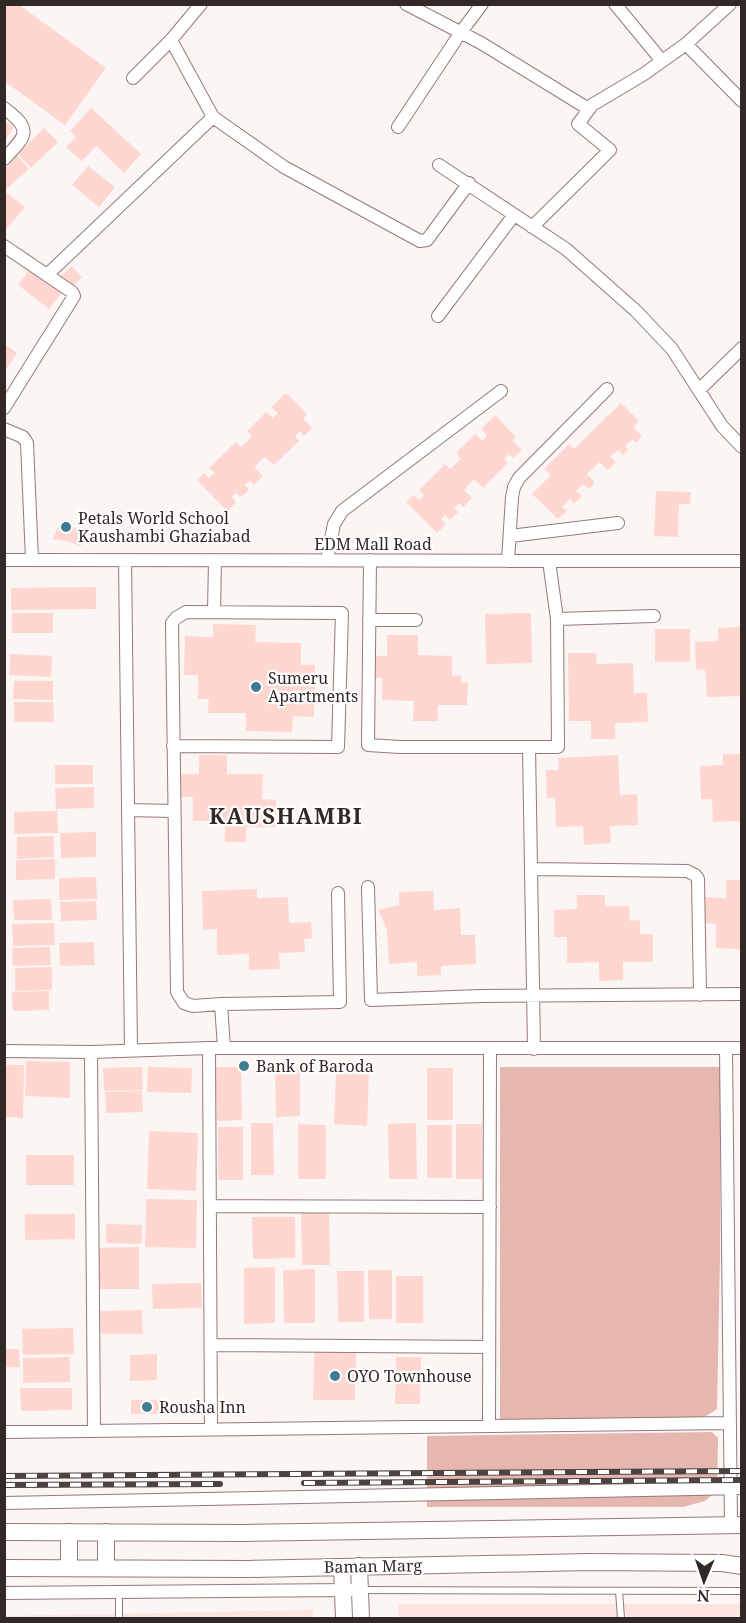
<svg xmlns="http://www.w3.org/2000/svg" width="746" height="1623" font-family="'Noto Serif',serif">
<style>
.built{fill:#fce5e1}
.green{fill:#e5b7af}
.building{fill:#ffd7d0}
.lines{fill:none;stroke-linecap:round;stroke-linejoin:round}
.lane-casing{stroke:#947a76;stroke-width:8}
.street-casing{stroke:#947a76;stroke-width:14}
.secondary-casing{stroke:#947a76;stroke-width:18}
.lane{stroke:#fff;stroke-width:6}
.street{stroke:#fff;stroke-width:12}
.secondary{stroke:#fff;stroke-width:16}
.rail-casing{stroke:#4c4341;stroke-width:6}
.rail{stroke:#fff;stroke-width:4;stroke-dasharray:11;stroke-linecap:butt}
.poi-dot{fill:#3f7b93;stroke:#fff;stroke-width:2}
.labels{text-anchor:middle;stroke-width:4.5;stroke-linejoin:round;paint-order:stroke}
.poi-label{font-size:16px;fill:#322826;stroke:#fff;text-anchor:start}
.street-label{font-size:16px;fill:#322826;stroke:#fff}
.district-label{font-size:22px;font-weight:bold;letter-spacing:1.5px;fill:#322826;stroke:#fff}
</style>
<rect width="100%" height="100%" fill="#fbf5f4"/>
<path class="built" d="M398,1604h343l1,14h-343z
M313,1610v8h-308l-1,-2z"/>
<path class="green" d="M500,1067h220v189l-3,153 -19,12 -198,2z
M712,1432l6,6 -1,52 -12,11 -22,6h-256v-71z"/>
<path class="building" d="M4,4h14l88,64 -41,57 -61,-44z
M91,108l50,46 -17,19 -28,-27 -14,15 -16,-14 10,-10 -6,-6z
M4,121l10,6 -8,12 -2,-1z
M44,128l14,14 -27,26 -13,-14z
M17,155l12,14 -25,22v-25z
M88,166l27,21 -16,20 -27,-22z
M7,193l18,14 -21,25v-36z
M71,266l11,11 -12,12 -11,-11z
M31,267l32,24 -14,18 -31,-24z
M4,344l13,9 -10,15 -3,-2z
M286,393l21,21 -4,4 9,10 -8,8 -4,-5 -5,5 4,5 -25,24 -9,-8 -11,10 9,9 -9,9 -4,-4 -5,4 4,5 -8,7 -5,-4 -4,4 4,5 -9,9 -30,-31 7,-7 5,5 6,-5 -6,-5 27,-26 5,5 11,-11 -5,-5 19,-19 7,6 5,-5 -7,-6z
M621,403l18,18 -6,6 9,9 -6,7 -4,-4 -7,7 3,4 -5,5 -5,-5 -8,7 6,5 -8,8 -9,-8 -12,12 8,9 -6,6 -6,-5 -7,7 6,5 -8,8 -4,-5 -8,8 5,4 -9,8 -26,-25 19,-19 -7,-6 25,-25 5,5z
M495,415l21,22 -4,3 10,10 -9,8 -4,-4 -5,5 4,4 -25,25 -9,-9 -10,11 8,8 -9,9 -4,-4 -5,5 4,4 -8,8 -5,-5 -4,4 5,5 -9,9 -31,-31 7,-7 6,5 5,-5 -5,-5 26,-26 5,5 11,-10 -5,-6 19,-19 7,7 5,-6 -6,-6z
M656,491l35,1 -1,12h-11l-1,33 -24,-1z
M63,520l20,14 -2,12 -14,-5 -15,-2z
M96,587v22l-85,1v-22z
M12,613h41v20h-41z
M531,613l1,50 -46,1 -1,-50z
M213,624l43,1 -1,17 46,1v22h14l-1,52 -21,-1 -1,16 -46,-1v-18h-38l1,-14h-11v-24h-14l1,-39 28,1z
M742,627v69l-35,1 -2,-28 -9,1 -1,-28 23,-1v-13z
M655,629h35v33h-35z
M387,635h31v20l34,1v20l9,-1v7l7,1 -1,22h-29v16h-25l1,-20 -32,-1v-22h-12v-22h17z
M568,653h28l1,11 36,-1 1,30h13l1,29 -33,1v16h-24v-18h-22z
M10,654l42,2 -1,21 -42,-2z
M14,681h39v19l-40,-1z
M14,702h39l1,20h-40z
M723,754h19v67l-29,1 -1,-23h-11l-1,-33 23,-1z
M199,755h28v19h36l-1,25 14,1v27h-30v15h-21v-21h-32v-24h-15v-23h21z
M618,755l2,40 17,-1 1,31 -28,1 1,17 -27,2 -1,-19 -27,1 -1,-29h-8l-1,-28h13l-1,-12z
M55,765h38v19h-38z
M94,787v21l-38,1 -1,-21z
M57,811l1,22 -44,1v-22z
M96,832v25l-35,1 -1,-25z
M54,836v21l-37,2v-22z
M55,859v20l-39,1v-20z
M96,877l1,22 -38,1v-22z
M726,880h16v69l-26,-1v-24l-14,-1v-26l24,1z
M257,889v9l31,-1 1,26 22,-1 1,16 -8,1 1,13 -26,1 1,16 -31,1v-16l-32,1v-26l-14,1 -1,-39z
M433,891l1,19 26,-2 1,27h14l1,29 -35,2v9l-24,1v-14l-28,2 -2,-34 -9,-20 21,-5v-13z
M577,895h28v11h24l1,15 10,-1v14h13v28h-30v18l-24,1v-19l-32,1v-26h-13v-27l23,-1z
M51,899l1,21h-38l-1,-20z
M96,901l1,19 -36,1 -1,-19z
M54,923l1,22 -42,1 -1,-22z
M94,942l1,23 -35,1 -1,-23z
M50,947l1,18 -38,1 -1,-18z
M52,967v23l-37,1v-23z
M49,991v19l-36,1 -1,-19z
M26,1061l44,1v36l-45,-2z
M4,1065h20l-1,53 -19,-1z
M142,1067l1,23 -39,1 -1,-23z
M148,1067l44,1 -1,25 -44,-1z
M215,1067h26l1,53 -25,1z
M427,1068h26v52h-26z
M275,1069h25v47l-24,1z
M336,1073l33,1 -2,52 -33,-2z
M142,1091l1,21 -37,1 -1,-21z
M251,1123h22l1,52h-23z
M416,1123l1,56h-28l-1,-55z
M298,1124l28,1v54h-28z
M456,1124h26v55h-26z
M427,1125h25v53h-25z
M218,1127h25v53h-25z
M149,1131l49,2 -2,58 -49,-2z
M26,1155h48v30h-48z
M146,1199l51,1 -1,48 -51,-1z
M329,1211l1,54h-28l-1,-53z
M25,1214h50v25l-50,1z
M252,1217h43v41l-42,1z
M106,1224l36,1v19l-36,-1z
M139,1247v42h-42v-41z
M275,1267v56l-31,1v-56z
M315,1269v54h-31l-1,-53z
M368,1270h24v49h-23z
M337,1271h27v51h-26z
M396,1276h27v47h-27z
M201,1283l1,25 -49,1 -1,-25z
M142,1310l1,24h-42l-1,-23z
M73,1328l1,26 -51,1 -1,-26z
M4,1349h15l1,18h-16z
M314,1351l42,1 -1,48h-42z
M157,1354v26l-27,1v-26z
M70,1357v25l-47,1v-25z
M396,1357h25l-1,47h-25z
M20,1388h52v22l-51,1z
M131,1400h31v14h-31z"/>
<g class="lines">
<g class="lane-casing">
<path id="lane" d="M361,1590l381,1
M619,1591l2,27
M119,1592v26"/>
</g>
<g class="street-casing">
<path id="street" d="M406,4l75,39 106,65 57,-34 42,-30 44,-40
M615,4l47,57
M171,40l42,77 71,50 136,74 7,-1 42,-57
M686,44l56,57
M133,78l38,-38 30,-36
M4,108c29,22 23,27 0,51
M398,127l63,-95 21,-28
M439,165l127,84 70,62 36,38 50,77 20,21
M532,227l78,-77 -32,-26 12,-16
M4,246l68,46 2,4 -70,112
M47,275l166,-158
M438,316l76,-101
M699,390l43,-42
M4,429l19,8 4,6 5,117
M510,536l108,-13
M4,560l738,1
M125,560l6,490
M327,560l7,-36 8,-13 159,-120
M370,560l-2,185 32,2h158l-1,-128 97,-3
M508,561l4,-64 2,-10 5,-9 88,-89
M549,561l8,58
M214,612l1,-52
M369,620h47
M173,746l165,1 4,-134 -156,-1 -10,6 -4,5c1,123 3,246 5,369l7,11 9,3 28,-2 119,-2 -2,-109
M529,747l5,302
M128,810l46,1
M532,869l155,2 8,4 3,4 2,116
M368,887l3,113 110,-4 261,-2
M221,1004l3,44
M209,1048l2,382
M726,1048l5,478
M4,1051l87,1 118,-4h533
M91,1052l3,379
M210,1206l280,1
M211,1345l278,2
M489,1426l1,-377
M4,1432l726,-9
M4,1503l738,-15
M4,1593l347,-3"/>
</g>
<g class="secondary-casing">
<path id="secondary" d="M4,1532l240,1 498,-8
M69,1532v36
M359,1566l2,52
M342,1567l2,51
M4,1568l244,1 340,-7 134,1 20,3
M106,1568v-36"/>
</g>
<use href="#lane" class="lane"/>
<use href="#street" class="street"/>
<use href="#secondary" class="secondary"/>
<g class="rail-casing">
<path id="rail" d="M4,1476l738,-5
M304,1483l438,-3
M4,1485l216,-1"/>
</g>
<use href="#rail" class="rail"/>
</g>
<g class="poi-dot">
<circle cx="66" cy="527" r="6"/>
<circle cx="256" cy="687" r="6"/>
<circle cx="244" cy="1066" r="6"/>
<circle cx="335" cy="1376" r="6"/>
<circle cx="147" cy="1407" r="6"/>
</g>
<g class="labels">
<g class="poi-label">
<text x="78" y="524">Petals World School<tspan x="78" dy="18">Kaushambi Ghaziabad</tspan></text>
<text x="268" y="684">Sumeru<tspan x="268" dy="18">Apartments</tspan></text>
<text x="256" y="1072">Bank of Baroda</text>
<text x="347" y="1382">OYO Townhouse</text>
<text x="159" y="1413">Rousha Inn</text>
</g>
<g class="street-label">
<text x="373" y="550">EDM Mall Road</text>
<text transform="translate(373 1566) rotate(-1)" y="6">Baman Marg</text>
</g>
<g class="district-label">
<text x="286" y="824">KAUSHAMBI</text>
</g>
</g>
<rect width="746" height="1623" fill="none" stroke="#322826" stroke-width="12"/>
<g transform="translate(704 1581) rotate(182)" stroke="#ffffff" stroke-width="4.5" paint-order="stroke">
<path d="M0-4.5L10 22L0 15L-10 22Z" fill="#322826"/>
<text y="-9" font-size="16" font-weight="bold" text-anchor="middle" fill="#322826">N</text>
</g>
</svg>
